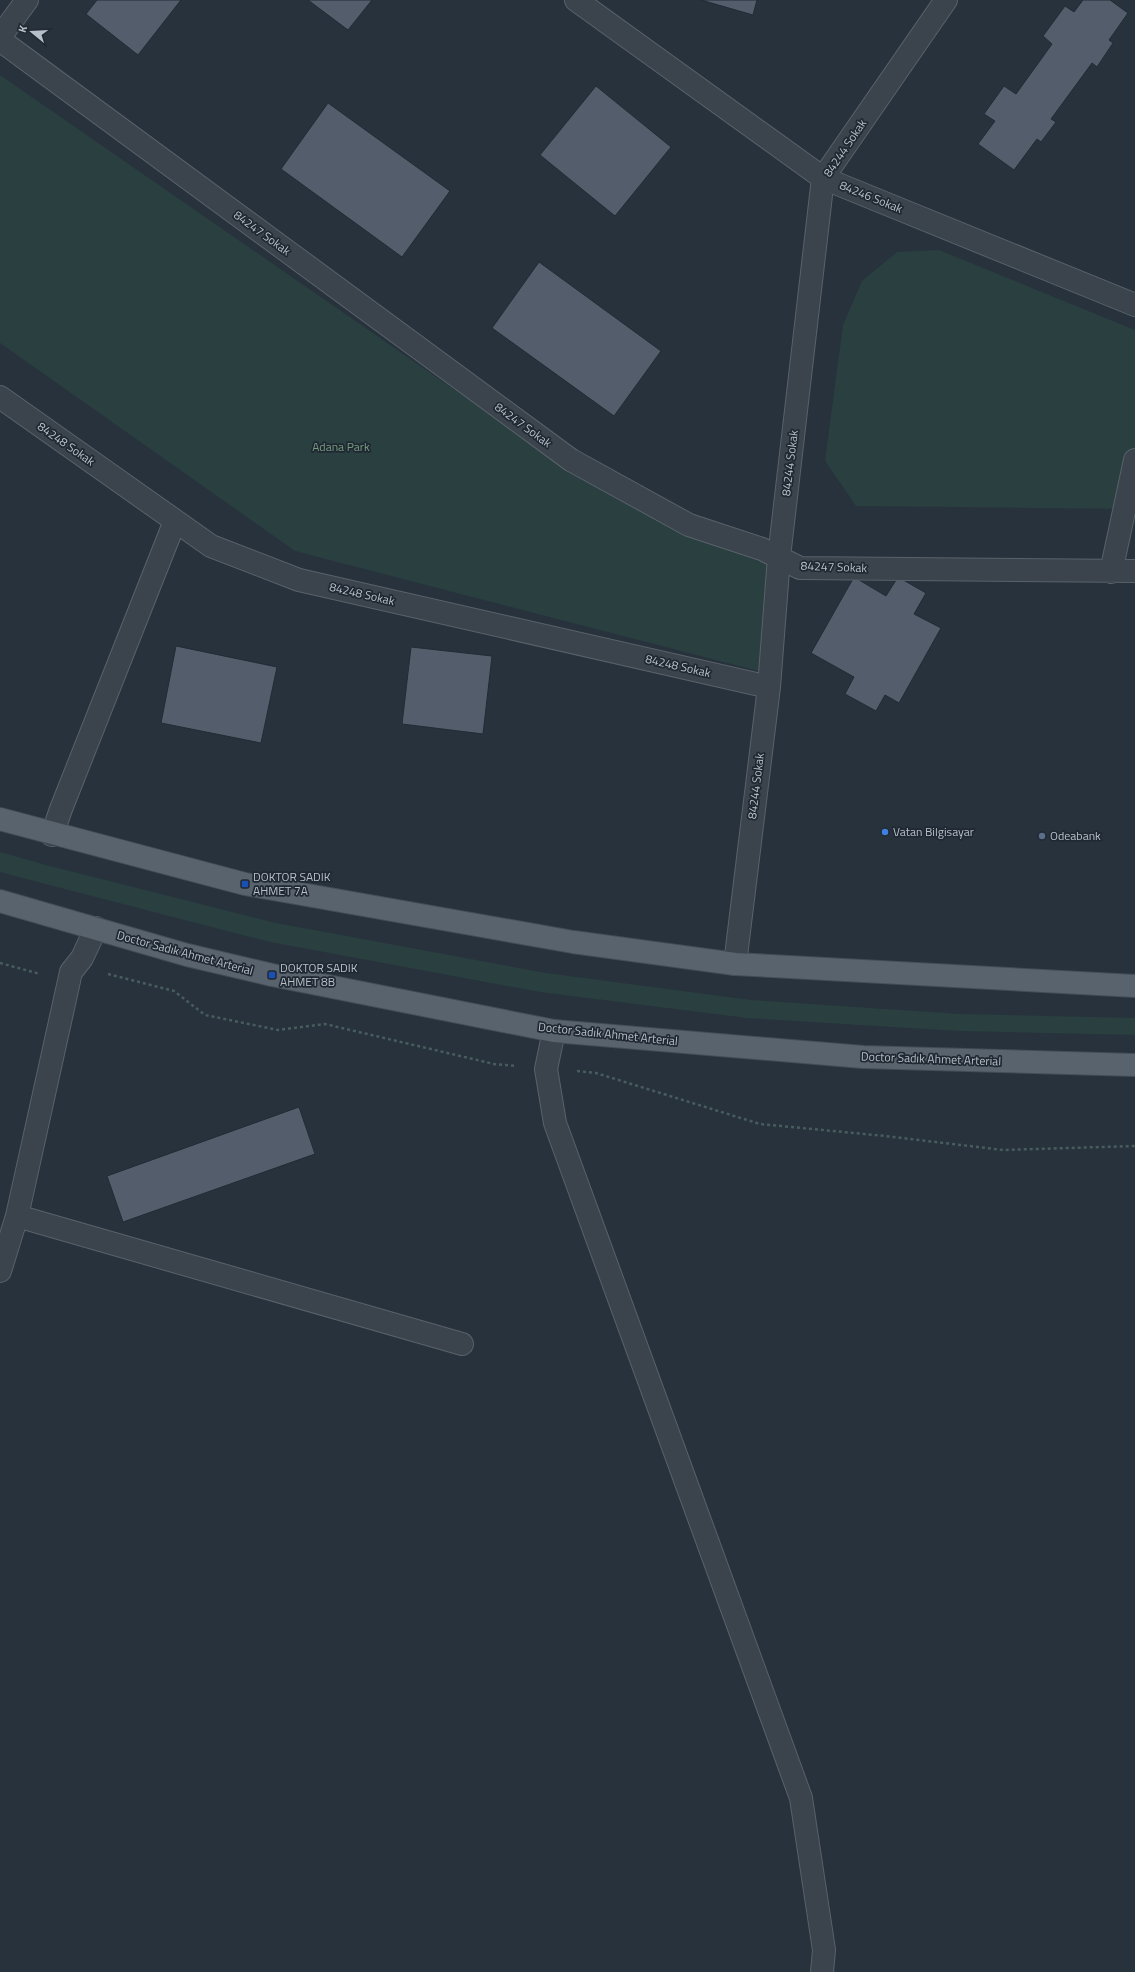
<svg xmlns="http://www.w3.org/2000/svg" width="1135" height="1972" font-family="'Titillium Web',sans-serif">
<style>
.green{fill:#2a3f3f}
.building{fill:#535d6b;stroke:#222b35}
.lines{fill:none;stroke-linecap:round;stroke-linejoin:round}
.street-casing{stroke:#59626b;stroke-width:24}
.primary-casing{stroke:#444d57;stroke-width:24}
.path{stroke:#495c5d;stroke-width:2.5;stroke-dasharray:3 3;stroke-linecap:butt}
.street{stroke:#3b444d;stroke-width:22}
.primary{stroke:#59636d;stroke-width:22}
.shop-dot{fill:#3f7fe0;stroke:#202933;stroke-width:1.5}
.service-dot{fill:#5c6f8a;stroke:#202933;stroke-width:1.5}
.transit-dot{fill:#1a4fb4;stroke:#202933;stroke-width:1.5}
.labels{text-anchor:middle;stroke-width:3.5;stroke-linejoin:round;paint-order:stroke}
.street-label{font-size:12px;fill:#b7bfc8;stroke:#202933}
.park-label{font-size:12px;fill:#779c7e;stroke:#202933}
.poi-label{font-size:12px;fill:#b7bfc8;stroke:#202933;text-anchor:start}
</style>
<rect width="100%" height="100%" fill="#27323d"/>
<path class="green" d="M0,75l565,391 206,96 -5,111 -471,-122 -295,-208z
M939,250l196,80v179l-279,-3 -31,-45 18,-136 19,-44 35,-29z
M0,852l46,13 230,58 270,50 205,27 209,14 175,4v17l-176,-4 -212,-13 -207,-26 -270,-50 -236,-61 -34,-9z"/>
<path class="building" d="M97,0h84l-43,55 -52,-41z
M308,0h64l-24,30z
M701,0h56l-4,15z
M1083,0h27l18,13 -19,27 4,3 -16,24 -5,-4 -41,56 5,3 -15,20 -4,-3 -23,31 -36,-26 17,-23 -11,-7 20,-28 12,8 36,-50 -9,-8 22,-30 9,6z
M596,86l75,61 -56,69 -75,-61z
M328,103l122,88 -48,66 -121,-88z
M539,262l122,89 -47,65 -122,-88z
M854,577l32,19 12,-19 28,16 -12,21 27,14 -42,75 -14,-8 -9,16 -31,-17 9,-17 -43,-24z
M176,646l101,21 -16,76 -100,-20z
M411,647l81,9 -9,78 -81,-10z
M299,1107l16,47 -192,68 -16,-46z"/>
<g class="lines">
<g class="street-casing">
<path id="street" d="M576,0l247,178 312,127
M0,37l27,-37
M0,40l571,420 118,65 73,24 38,19 335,3
M0,397l211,149 88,34 470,107
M1111,572l24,-112
M52,835l9,-26 114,-288
M735,964l34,-277 10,-130 44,-379 123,-178
M554,1031l-8,38 9,54 246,675 23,152 -2,22
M17,1216l445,128
M0,1271l17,-55 54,-244 11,-14 14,-30"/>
</g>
<g class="primary-casing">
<path id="primary" d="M0,819l245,65 328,58 162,22 400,22
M0,901l187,54 85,20 282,56 309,26 272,8"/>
</g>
<path class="path" d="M0,963l40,11
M108,974l66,17 31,24 73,15 47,-6 169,40 22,2
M577,1071l19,2 164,51 125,12 118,14 132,-4"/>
<use href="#street" class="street"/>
<use href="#primary" class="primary"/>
</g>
<circle class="shop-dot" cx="885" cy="832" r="4"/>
<circle class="service-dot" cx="1042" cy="836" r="4"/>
<g class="transit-dot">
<rect x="241" y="880" width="8" height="8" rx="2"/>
<rect x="268" y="971" width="8" height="8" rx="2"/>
</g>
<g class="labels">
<g class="street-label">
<text transform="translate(845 148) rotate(-56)" y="4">84244 Sokak</text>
<text transform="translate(871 197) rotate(22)" y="4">84246 Sokak</text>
<text transform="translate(262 233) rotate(36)" y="4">84247 Sokak</text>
<text transform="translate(523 425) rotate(36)" y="4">84247 Sokak</text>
<text transform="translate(66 444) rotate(35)" y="4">84248 Sokak</text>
<text transform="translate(790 463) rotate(-83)" y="4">84244 Sokak</text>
<text transform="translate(834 567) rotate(2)" y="4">84247 Sokak</text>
<text transform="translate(362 594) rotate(13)" y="4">84248 Sokak</text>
<text transform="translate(678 666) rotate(13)" y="4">84248 Sokak</text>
<text transform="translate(756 786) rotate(-83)" y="4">84244 Sokak</text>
<text transform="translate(185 953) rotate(15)" y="4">Doctor Sadık Ahmet Arterial</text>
<text transform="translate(608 1034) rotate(6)" y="4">Doctor Sadık Ahmet Arterial</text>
<text transform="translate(931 1059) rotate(2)" y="4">Doctor Sadık Ahmet Arterial</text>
</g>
<g class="park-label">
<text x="341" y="451">Adana Park</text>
</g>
<g class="poi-label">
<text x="893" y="836">Vatan Bilgisayar</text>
<text x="1050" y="840">Odeabank</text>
<text x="253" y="881">DOKTOR SADIK<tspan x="253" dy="14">AHMET 7A</tspan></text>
<text x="280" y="972">DOKTOR SADIK<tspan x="280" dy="14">AHMET 8B</tspan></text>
</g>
</g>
<g transform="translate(32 32) rotate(288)" stroke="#202933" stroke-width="3" paint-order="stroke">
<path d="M0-3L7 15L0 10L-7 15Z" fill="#b7bfc8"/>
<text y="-6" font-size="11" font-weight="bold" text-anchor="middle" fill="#b7bfc8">K</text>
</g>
</svg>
